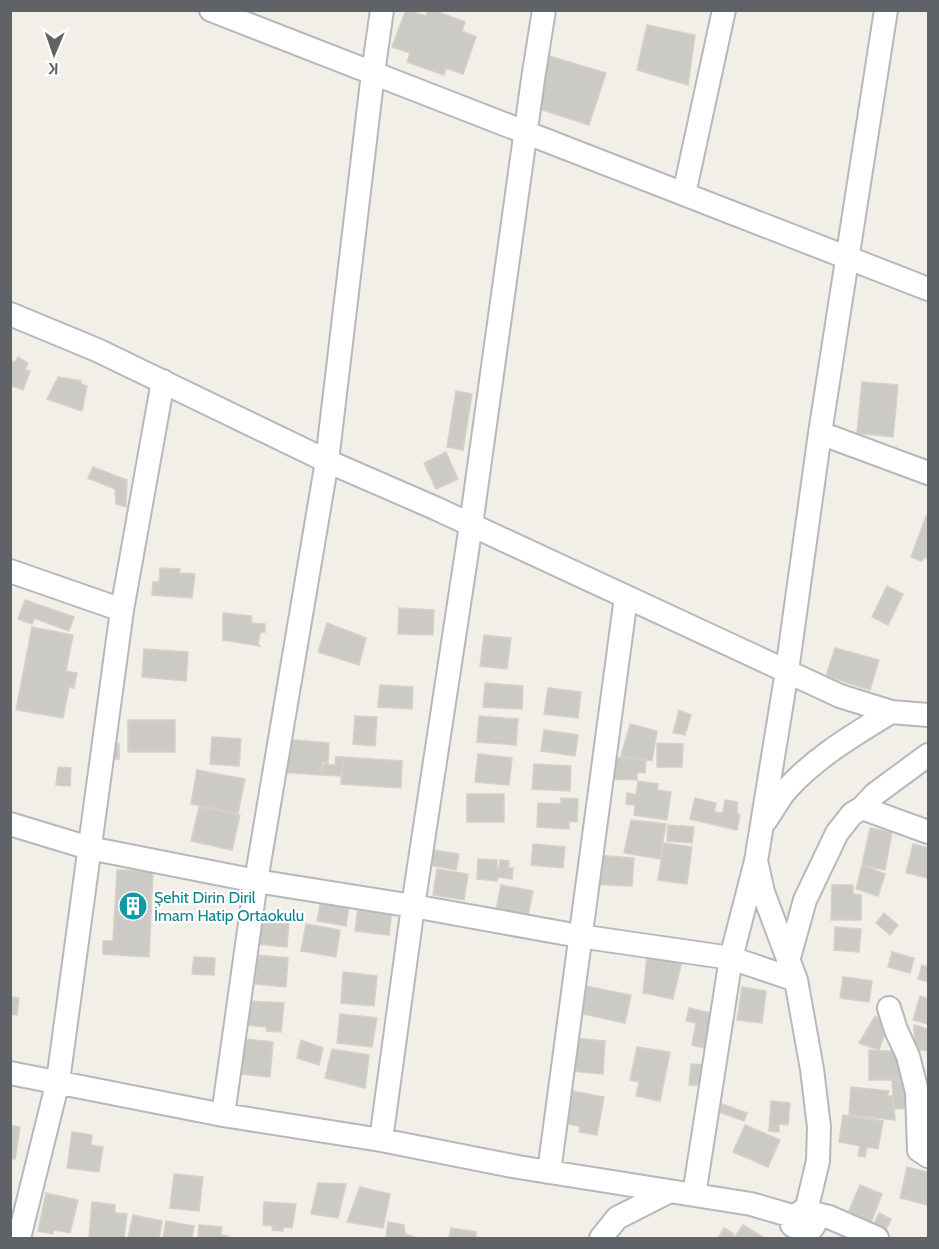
<svg xmlns="http://www.w3.org/2000/svg" width="939" height="1249" font-family="Cabin,sans-serif">
<style>
.building{fill:#cccac5;stroke:#d6d1c6;stroke-width:1.5}
.lines{fill:none;stroke-linecap:round;stroke-linejoin:round}
.minor-casing{stroke:#b5b8bc;stroke-width:26}
.minor{stroke:#fff;stroke-width:22}
.labels{text-anchor:middle;stroke-width:4.5;stroke-linejoin:round;paint-order:stroke}
.culture-label{font-size:16px;fill:#0d838f;stroke:#fff;text-anchor:start}
</style>
<rect width="100%" height="100%" fill="#f1efe8"/>
<path class="building" d="M406,10l20,6 2,-6h5l32,12 -3,9 14,6 -13,37 -17,-6 -2,7 -37,-13 3,-9 -18,-6z
M647,25l48,10 -7,50 -51,-15z
M546,55l60,18 -17,52 -59,-19z
M18,357l10,6 -3,7 5,1 -7,19 -13,-5v-24l5,1z
M58,377l23,4v3l6,2 -5,25 -35,-12z
M862,382l36,3 -5,52 -36,-4z
M456,391l16,3 -9,56 -16,-3z
M446,452l12,27 -22,10 -12,-26z
M93,467l34,13 -1,27 -10,-3 -1,-15 -27,-11z
M926,516l2,1v42l-4,-2 -2,4 -11,-4z
M160,568l20,1 -1,4 16,1 -3,24 -40,-3 1,-13h6z
M887,586l16,8 -15,31 -16,-8z
M25,600l49,17 -5,14 -35,-13 -2,6 -14,-5z
M399,608l35,2 -1,25 -35,-1z
M223,613l28,3 1,7 13,1v8l-5,1 -2,11 2,2 -37,-6z
M327,623l39,15 -7,27 -41,-13z
M32,627l41,8 -7,36 11,2 -3,15 -5,-1 -6,31 -47,-8z
M484,635l27,3 -4,31 -27,-3z
M835,648l44,12 -9,30 -44,-14z
M144,649l44,3 -2,29 -44,-4z
M485,683l38,3 -1,23 -39,-2z
M380,685l33,2 -1,22 -34,-2z
M548,688l33,4 -3,26 -34,-4z
M679,710l12,5 -6,20 -12,-2z
M355,716l22,1 -2,29 -22,-2z
M479,716l39,3 -2,26 -39,-3z
M128,720h47v32h-47z
M630,724l27,7 -5,30 -31,-5z
M544,730l34,5 -3,21 -34,-5z
M212,737l29,2 -2,27 -29,-2z
M283,739l46,4 -1,20 -6,-1v13l-42,-3z
M657,743l26,1 -1,23h-25z
M104,744h15v15h-14z
M478,754l34,4 -3,27 -34,-3z
M336,757h7l-1,19 -20,-1 1,-11 12,1z
M343,757l59,4 -1,27 -60,-4z
M613,757l33,2 -1,14 -8,-1v8l-26,-1z
M534,764l37,2 -1,25 -38,-2z
M58,767l13,1 -1,18 -14,-1z
M197,770l48,9 -7,34 -47,-9z
M638,781l20,3 -1,6 14,2 -4,28 -33,-5 1,-10 -9,-1 1,-11 9,2z
M467,794h37v28h-37z
M561,798l17,1 -1,23 -8,-1v8l-32,-2 1,-24 23,1z
M695,798l21,5 -2,9 9,1 2,-13 12,2v11l3,2 -3,15 -47,-11z
M199,807l41,8 -8,35 -41,-9z
M631,820l35,4 -6,35 -36,-6z
M668,825l26,2 -2,16 -25,-2z
M870,828l22,4 -7,38 -23,-5z
M664,843l28,4 -5,37 -29,-4z
M533,844l32,3 -2,21 -32,-3z
M913,844l15,4v30l-22,-5z
M432,850l27,4 -3,16 -27,-5z
M594,855l40,3 -2,28 -40,-2z
M478,859l19,1v8h2l1,-8 9,1 -1,7h5l-1,11 -14,-2 -1,4 -20,-2z
M862,865l23,9 -7,22 -22,-7z
M437,869l31,5 -4,26 -31,-5z
M117,870l36,1 -4,86 -46,-3v-13h10z
M501,885l32,6 -5,25 -32,-6z
M832,885h21v9l8,1v25h-30z
M321,899l28,5 -3,22 -29,-5z
M358,906l34,5 -3,24 -34,-4z
M884,913l14,12 -8,10 -14,-12z
M258,917l31,2 -2,28 -31,-3z
M306,924l34,6 -4,27 -35,-6z
M835,927l26,2 -2,23 -25,-2z
M892,952l22,6 -4,15 -22,-6z
M257,955l31,3 -2,29 -31,-3z
M647,956l35,5 -9,38 -30,-6z
M194,957l21,1 -1,17 -22,-1z
M922,965l6,2v15l-10,-3z
M343,972l34,4 -3,30 -33,-3z
M843,977l29,4 -3,21 -29,-4z
M585,986l46,9 -6,28 -46,-10z
M742,987l24,4 -4,32 -25,-3z
M920,996l8,3v25l-15,-4z
M10,997l9,1 -2,17 -7,-1z
M250,1001l34,2 -3,29 -14,-1 -1,-4 -18,-2z
M689,1008l23,5 -8,35 -12,-3 4,-22 -10,-2z
M340,1014l37,4 -5,29 -35,-4z
M875,1016l13,8 -9,26 -20,-7z
M914,1025l14,4v22l-13,-2z
M574,1038l31,3 -2,33 -32,-3z
M245,1039l28,3 -3,35 -28,-3z
M301,1040l22,8 -4,17 -22,-7z
M637,1047l33,5 -10,49 -24,-5 3,-14 -9,-2z
M332,1049l37,6 -4,33 -40,-10z
M869,1050l35,2 3,28h-38z
M691,1064l14,1 -2,20h-14z
M892,1080h15l5,28 -18,1z
M851,1087l38,4 -2,5h6l2,24 -46,-5z
M573,1091l31,6 -7,38 -18,-3 1,-6 -13,-2z
M771,1101l19,2 -2,22 -9,-1v8l-10,-1z
M722,1104l25,9 -3,8 -25,-9z
M843,1115l40,6 -5,28 -11,-2 -2,10 -7,-1 2,-10 -21,-4z
M10,1125l10,2 -5,32 -5,-1z
M745,1125l35,15 -12,27 -35,-15z
M72,1132l20,3 -1,10 12,2 -4,25 -32,-4z
M907,1167l21,5v33l-28,-7z
M174,1174l29,3 -4,34 -29,-3z
M318,1183l28,1 -8,34 -27,-4z
M860,1185l22,9 -12,31 -23,-10z
M360,1187l30,7 -7,34 -36,-6z
M46,1193l32,7 -8,33 -16,-3 -1,4 -15,-3z
M92,1202l23,3v8l12,1 -3,24h-35z
M264,1202l32,2 -4,24 -9,-1v4l-11,-1 1,-4 -10,-1z
M879,1213l12,6 -6,12 -12,-5z
M133,1215l29,6 -3,17h-31z
M166,1221l28,5 -2,12h-29z
M388,1222l16,3 1,9 12,4h-31z
M199,1225l23,2 -1,8 7,1v2h-30z
M743,1225l21,13h-30z
M451,1228l25,4v6h-27z
M724,1228l10,6 -2,4h-14z"/>
<g class="lines">
<g class="minor-casing">
<path id="minor" d="M211,10l717,279
M684,194l40,-184
M10,314l87,36 230,111 108,47 405,188 51,16 37,3
M820,433l108,40
M10,571l112,39
M862,808l66,24
M766,820c7,-10 13,-22 21,-31 30,-33 67,-54 104,-77
M10,824l79,24 167,33 157,25 166,30 152,22 65,22
M757,865l6,27 33,88 16,89 7,58 -1,34 -12,50
M788,961l17,-61 32,-67 15,-19 10,-6 13,-14 53,-39
M889,1008l7,22 12,26 9,36 2,58 9,6
M10,1073l213,42 158,25 137,27 233,37 45,13
M223,1115l33,-234 71,-420 46,-388 9,-63
M381,1140l32,-234 58,-381 62,-446 11,-69
M549,1172l77,-575
M694,1195l37,-237 25,-97 31,-190 33,-238 66,-423
M802,1211l10,2c6,7 3,13 -3,18h-6l-11,-6 5,-10z
M812,1213l17,4 48,21
M19,1238l39,-157 64,-471 41,-229
M601,1238l16,-20 51,-26"/>
</g>
<use href="#minor" class="minor"/>
</g>
<defs>
<g id="building-disc" transform="scale(1.5)"><circle r="9.5" fill="#0f9aa8" stroke="#fff"/><path d="M-4-6H4V6H1V3H-1V6H-4ZM-2.5-4.3h1.7v1.8h-1.7ZM.8-4.3h1.7v1.8H.8ZM-2.5-1h1.7V.8h-1.7ZM.8-1h1.7V.8H.8Z" fill="#fff"/></g>
</defs>
<g fill-rule="evenodd">
<use href="#building-disc" x="133" y="906"/>
</g>
<g class="labels">
<g class="culture-label">
<text x="154" y="903">Şehit Dirin Diril<tspan x="154" dy="18">İmam Hatip Ortaokulu</tspan></text>
</g>
</g>
<rect width="939" height="1249" fill="none" stroke="#5f6368" stroke-width="24"/>
<g transform="translate(54 54) rotate(182)" stroke="#ffffff" stroke-width="4.5" paint-order="stroke">
<path d="M0-4.5L10 22L0 15L-10 22Z" fill="#5f6368"/>
<text y="-9" font-size="16" font-weight="bold" text-anchor="middle" fill="#5f6368">K</text>
</g>
</svg>
